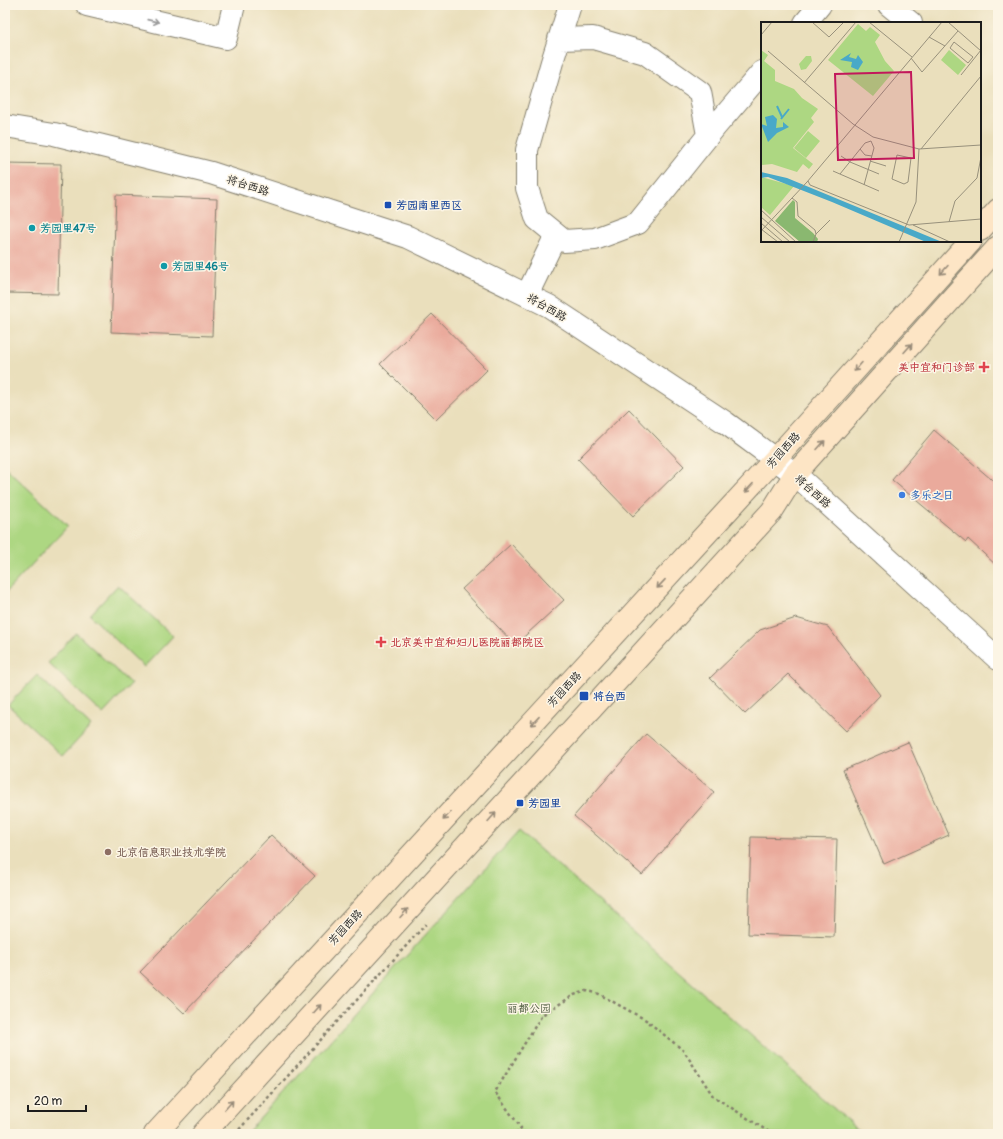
<svg xmlns="http://www.w3.org/2000/svg" width="1003" height="1139" font-family="Pangolin,'LXGW WenKai TC',sans-serif">
<style>
.green{fill:#add782;stroke:#647a4f}
.building{fill:#eaaa9c}
.lines{fill:none;stroke-linecap:round;stroke-linejoin:round}
.minor-casing{stroke:#837e6c;stroke-width:24}
.tertiary-casing{stroke:#837e6c;stroke-width:24}
.secondary-casing{stroke:#837e6c;stroke-width:24}
.path{stroke:#837e6c;stroke-width:2.5;stroke-dasharray:3 3;stroke-linecap:butt}
.minor{stroke:#fff;stroke-width:22}
.tertiary{stroke:#fff;stroke-width:22}
.secondary{stroke:#fde5c5;stroke-width:22}
.oneway{stroke:#999}
.oneway2{stroke:#988b79}
.transit-dot{fill:#1a4fb4;stroke:#fcf5e5;stroke-width:1.5}
.culture-dot{fill:#0f9aa8;stroke:#fcf5e5;stroke-width:1.5}
.health-dot{fill:#e0444e;stroke:#fcf5e5;stroke-width:1.5}
.shop-dot{fill:#3f7fe0;stroke:#fcf5e5;stroke-width:1.5}
.education-dot{fill:#8d6e63;stroke:#fcf5e5;stroke-width:1.5}
.labels{text-anchor:middle;stroke-width:3;stroke-linejoin:round;paint-order:stroke}
.street-label{font-size:11px;fill:#1c1c1c;stroke:#fcf5e5}
.transit-label{font-size:11px;font-weight:bold;fill:#164399;stroke:#fcf5e5;text-anchor:start}
.culture-label{font-size:11px;font-weight:bold;fill:#0d838f;stroke:#fcf5e5;text-anchor:start}
.health-label{font-size:11px;font-weight:bold;fill:#be3a42;stroke:#fcf5e5;text-anchor:end}
.shop-label{font-size:11px;font-weight:bold;fill:#366cbe;stroke:#fcf5e5;text-anchor:start}
.education-label{font-size:11px;font-weight:bold;fill:#785e54;stroke:#fcf5e5;text-anchor:start}
.park-label{font-size:11px;fill:#4f5d40;stroke:#fcf5e5}
.inset-river{fill:none;stroke:#49a9c8;stroke-width:2}
.inset-road{fill:none;stroke:#98917c;stroke-width:1}
.view{fill:#c2185b;fill-opacity:0.15;stroke:#c2185b;stroke-width:2}
.inset-edge{fill:none;stroke:#1c1c1c;stroke-width:2}
</style>
<rect width="100%" height="100%" fill="#fcf5e5"/>
<filter id="ink" filterUnits="userSpaceOnUse"><feTurbulence type="fractalNoise" baseFrequency=".025" numOctaves="2"/><feDisplacementMap in="SourceGraphic" scale="8" xChannelSelector="R" yChannelSelector="G"/><feConvolveMatrix kernelMatrix="1 2 1 2 8 2 1 2 1" color-interpolation-filters="sRGB"/></filter>
<filter id="wash" filterUnits="userSpaceOnUse"><feTurbulence type="fractalNoise" baseFrequency=".012" numOctaves="4" result="noise"/><feDisplacementMap in="SourceGraphic" scale="16" xChannelSelector="R" yChannelSelector="G"/><feGaussianBlur stdDeviation="0.9" result="paint"/><feColorMatrix in="noise" values="0 0 0 0 0 0 0 0 0 0 0 0 0 0 0 0 0 1.4 0 .05"/><feComposite in="paint" operator="in"/></filter>
<g filter="url(#wash)">
<rect width="100%" height="100%" fill="#eadfbc"/>
<path class="green" d="M5,467l63,59 -63,67z
M118,585l55,51 -29,31 -54,-52z
M76,633l55,51 -28,30 -55,-51z
M37,675l54,51 -28,30 -55,-51z
M519,831l344,303h-617z"/>
<g id="blocks">
<path class="building" d="M5,163l56,1 -3,130 -53,-1z
M116,195l101,4 -5,137 -101,-4z
M432,314l55,56 -51,50 -56,-56z
M629,409l55,57 -51,50 -55,-57z
M934,430l64,55v82l-30,-28 -2,3 -74,-62z
M511,544l53,56 -49,45 -53,-56z
M796,618l32,9 52,68 -34,36 -58,-57 -43,40 -35,-36 50,-48z
M646,734l68,58 -72,83 -68,-59z
M908,742l41,93 -65,29 -41,-94z
M271,835l44,41 -131,137 -44,-41z
M751,837l86,2 -3,98 -86,-3z"/>
</g>
</g>
<g filter="url(#ink)">
<use href="#blocks" fill-opacity="0" stroke="#837e6c" stroke-width="1"/>
<g class="lines">
<g class="minor-casing">
<path id="minor" d="M87,5l139,33 8,-33
M570,5l-18,57 -25,88v38l10,31 27,22 31,-2 43,-16 77,-96 47,-55
M889,5l22,18
M805,23l15,-18
M559,39l34,-1 52,15 55,39 8,43
M527,295l29,-60"/>
</g>
<g class="tertiary-casing">
<path id="tertiary" d="M5,126l49,8 157,39 169,55 28,9 141,69 177,117 69,51 203,185"/>
</g>
<g class="secondary-casing">
<path id="secondary" d="M980,230l18,-20
M155,1134l620,-675 196,-218
M203,1134l569,-623 23,-37 203,-227"/>
</g>
<path class="path" d="M235,1134l191,-210
M516,1134l5,-6 -26,-36 47,-77 32,-20 13,-4 10,2 49,27 38,31 29,45 59,38"/>
<use href="#minor" class="minor"/>
<use href="#tertiary" class="tertiary"/>
<use href="#secondary" class="secondary"/>
</g>
<defs><path id="oneway-shaft" d="M-6 0H5M1.5-3L5.5 0L1.5 3" fill="none" stroke-width="1.6" stroke-linecap="round" stroke-linejoin="round"/></defs>
<use class="oneway" href="#oneway-shaft" transform="translate(153 21) rotate(13)"/>
<g class="oneway2">
<use href="#oneway-shaft" transform="translate(944 270) rotate(132)"/>
<use href="#oneway-shaft" transform="translate(908 348) rotate(-48)"/>
<use href="#oneway-shaft" transform="translate(858 367) rotate(132)"/>
<use href="#oneway-shaft" transform="translate(821 445) rotate(-48)"/>
<use href="#oneway-shaft" transform="translate(749 488) rotate(133)"/>
<use href="#oneway-shaft" transform="translate(661 584) rotate(133)"/>
<use href="#oneway-shaft" transform="translate(535 721) rotate(133)"/>
<use href="#oneway-shaft" transform="translate(447 816) rotate(133)"/>
<use href="#oneway-shaft" transform="translate(492 817) rotate(-48)"/>
<use href="#oneway-shaft" transform="translate(404 913) rotate(-48)"/>
<use href="#oneway-shaft" transform="translate(317 1009) rotate(-48)"/>
<use href="#oneway-shaft" transform="translate(229 1105) rotate(-48)"/>
</g>
</g>
<g class="transit-dot">
<rect x="384" y="201" width="8" height="8" rx="2"/>
<rect x="579" y="691" width="10" height="10" rx="2"/>
<rect x="516" y="799" width="8" height="8" rx="2"/>
</g>
<g class="culture-dot">
<circle cx="32" cy="228" r="4"/>
<circle cx="164" cy="266" r="4"/>
</g>
<g class="health-dot">
<path d="M982 361h4v4h4v4h-4v4h-4v-4h-4v-4h4z"/>
<path d="M379 636h4v4h4v4h-4v4h-4v-4h-4v-4h4z"/>
</g>
<circle class="shop-dot" cx="902" cy="495" r="4"/>
<circle class="education-dot" cx="108" cy="852" r="4"/>
<g class="labels">
<g class="street-label">
<text transform="translate(248 185) rotate(18)" y="4">将台西路</text>
<text transform="translate(547 307) rotate(30)" y="4">将台西路</text>
<text transform="translate(783 450) rotate(-48)" y="4">芳园西路</text>
<text transform="translate(813 491) rotate(42)" y="4">将台西路</text>
<text transform="translate(564 689) rotate(-47)" y="4">芳园西路</text>
<text transform="translate(345 927) rotate(-47)" y="4">芳园西路</text>
</g>
<g class="transit-label">
<text x="396" y="209">芳园南里西区</text>
<text x="593" y="700">将台西</text>
<text x="528" y="807">芳园里</text>
</g>
<g class="culture-label">
<text x="40" y="232">芳园里47号</text>
<text x="172" y="270">芳园里46号</text>
</g>
<g class="health-label">
<text x="975" y="371">美中宜和门诊部</text>
<text x="390" y="646" text-anchor="start">北京美中宜和妇儿医院丽都院区</text>
</g>
<g class="shop-label">
<text x="910" y="499">多乐之日</text>
</g>
<g class="education-label">
<text x="116" y="856">北京信息职业技术学院</text>
</g>
<g class="park-label">
<text x="529" y="1012">丽都公园</text>
</g>
</g>
<g transform="translate(761 22)">
<rect width="220" height="220" fill="#eadfbc"/>
<path d="M97,2l8,7 4,-4 10,8 -5,7 10,19 9,10 -21,25 -45,-36zM0,28l7,5 -4,6 11,9v11l19,8 8,9 16,11 -7,9 3,4 -21,26 20,16 -4,5 -6,-5 -6,8 -25,-8 -11,1zM188,28l17,15 -8,10 -17,-15zM45,34h5l1,5 -6,8 -5,1 -2,-6zM47,109l12,10 -14,17 -12,-10zM0,155l33,9 -24,29 -9,-8z" fill="#add782"/>
<path d="M32,178l2,2v16l18,15 5,6 -1,3h-17l-25,-21z" fill="#8ab870"/>
<path d="M90,31l-2,4 7,2 2,-4 5,7 -5,8 -7,-3 1,-5 -12,-2zM12,93l4,4 -1,9 7,-1v-5l6,5 -12,6 -9,9 -7,-18 6,2 -2,-9zM0,150l26,6 155,64h-16l-94,-40 -64,-25 -7,1z" fill="#49a9c8"/>
<path class="inset-river" d="M16,84l5,11M20,97l8,-10"/>
<path class="inset-road" d="M51,0l17,15 15,-15M108,0l43,35M187,0l33,29M0,13l11,-13M168,15l16,9M193,20l19,15 -5,6 -18,-15zM7,29l85,73 20,13 46,12 62,-4M150,36l11,14 36,-41M200,53l20,-25M43,61l52,-61M99,127l5,6 7,1M160,127l60,-73M136,133l14,3 -3,24 -4,2 -12,-5zM80,134l9,6 29,12M109,139l16,5M72,149l46,20M79,152l25,-31 6,-2 3,7 -10,37M47,159l2,4 99,40 72,-6M31,176l5,4 1,14 17,14 1,4 -3,8M0,188l35,32M0,195l29,25M188,200l6,-21 22,-23 4,-21M0,201l22,19M152,203l37,17M0,207l17,13M0,209l46,-49 135,-160M55,212l14,-14M138,220l17,-40 3,-53"/>
<path class="view" d="M150,50l3,86 -76,2 -3,-86z"/>
<rect width="220" height="220" class="inset-edge"/>
</g>
<rect width="1003" height="1139" fill="none" stroke="#fcf5e5" stroke-width="20"/>
<path d="M28 1105v6h58v-6" fill="none" stroke="#1c1c1c" stroke-width="2"/>
<text x="34" y="1105" font-size="12" fill="#1c1c1c" stroke="#fcf5e5" stroke-width="3" paint-order="stroke">20 m</text>
</svg>
